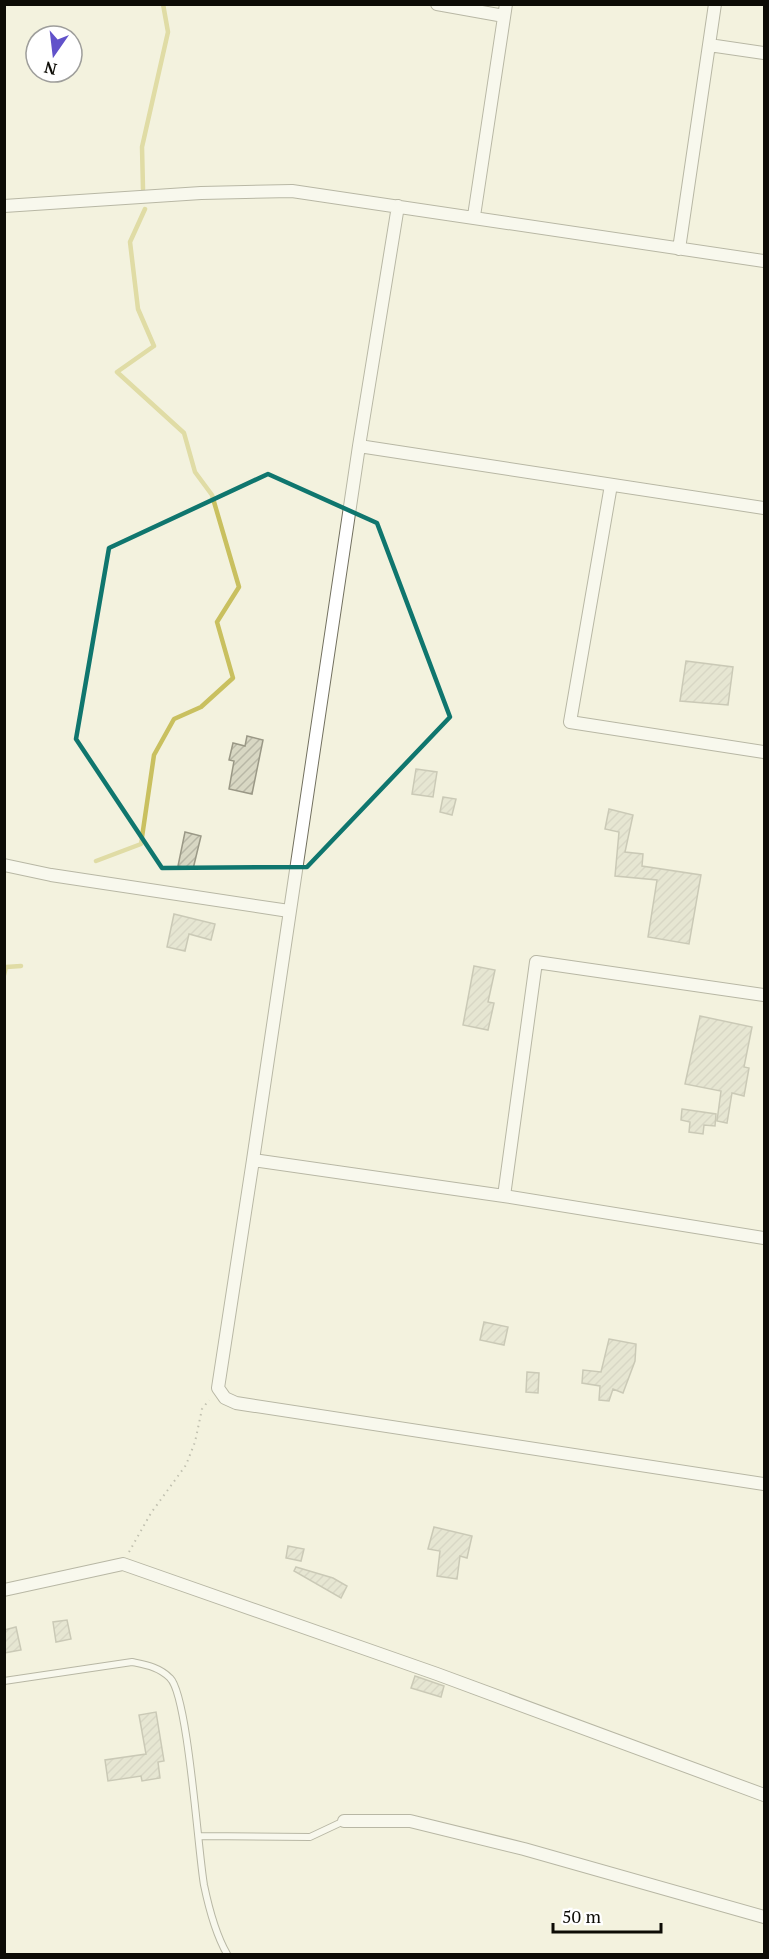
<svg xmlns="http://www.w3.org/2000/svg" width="769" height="1959" font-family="'PT Serif',serif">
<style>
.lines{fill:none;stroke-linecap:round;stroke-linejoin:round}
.stream{stroke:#c9c05f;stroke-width:4.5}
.building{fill:url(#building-hatch);stroke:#9a9886;stroke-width:1.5}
.lane-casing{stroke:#72705f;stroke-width:8}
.street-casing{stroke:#72705f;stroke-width:14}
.path{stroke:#868578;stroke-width:2;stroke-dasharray:1.5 4.5;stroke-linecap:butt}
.lane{stroke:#fff;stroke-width:6}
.street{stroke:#fff;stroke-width:12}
.marked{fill:none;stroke:#0f766e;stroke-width:4.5;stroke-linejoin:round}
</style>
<defs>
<pattern id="building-hatch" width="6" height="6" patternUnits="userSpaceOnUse" patternTransform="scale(1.5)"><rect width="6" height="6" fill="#d8d7c3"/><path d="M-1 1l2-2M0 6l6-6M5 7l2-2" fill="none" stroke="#b8b7a6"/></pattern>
</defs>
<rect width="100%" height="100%" fill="#f3f2de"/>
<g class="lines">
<path class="stream" d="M143,189l-1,-42 26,-115 -5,-28
M96,861l45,-17 13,-89 20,-36 27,-12 32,-29 -16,-56 22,-35 -27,-92 -17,-23 -11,-39 -67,-61 37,-26 -16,-37 -8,-67 15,-33
M4,975l2,-8 15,-1"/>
</g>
<path class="building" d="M686,661l47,6 -5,38 -48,-4z
M247,736l16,4 -11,54 -23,-5 5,-28 -5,-1 4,-17 12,3z
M416,769l21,3 -4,25 -21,-3z
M443,797l13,2 -4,16 -12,-3z
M609,809l24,6 -8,37 18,2 -1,12 59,9 -12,69 -41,-7 9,-57 -42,-4 4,-44 -14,-3z
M185,832l16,4 -8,33 -15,-3z
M174,914l41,10 -4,16 -22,-6 -4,17 -18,-4z
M474,966l21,4 -7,32 6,1 -6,27 -25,-5z
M700,1016l52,11 -8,40 5,1 -5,28 -12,-3 -5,30 -10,-2 4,-30 -36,-7z
M682,1109l34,5 -1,12 -11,-1 -1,9 -14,-2 1,-10 -9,-2z
M484,1322l24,5 -4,18 -24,-5z
M609,1339l27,5 -1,17 -12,32 -10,-4 -4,12 -10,-1 1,-14 -18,-3 1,-13 18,2z
M527,1372l12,1 -1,20 -12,-1z
M434,1527l38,9 -5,22 -7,-2 -3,23 -20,-3 3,-25 -12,-2z
M288,1546l16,3 -3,12 -15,-3z
M296,1567l37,11 14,8 -6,12 -47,-27z
M67,1620l4,19 -15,3 -3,-20z
M16,1627l5,23 -17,3v-23z
M415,1676l29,10 -3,11 -30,-9z
M156,1712l8,49 -6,1 2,16 -18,3 -1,-5 -33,5 -3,-21 41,-6 -7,-39z"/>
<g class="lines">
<g class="lane-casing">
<path id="lane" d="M4,1681l128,-19c14,3 27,5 38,16 18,17 28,173 34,207 5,24 11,48 23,69
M199,1836l111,1 34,-16"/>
</g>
<g class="street-casing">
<path id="street" d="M437,4l67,12
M709,45l55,8
M4,206l197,-13 91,-2 472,70
M474,216l32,-212
M679,249l36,-245
M359,446l405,62
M611,485l-41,237 194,30
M4,865l47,10 238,36
M253,1160l106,-714 39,-240
M504,1196l32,-234 228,33
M764,1238l-260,-42 -251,-36 -35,228 7,10 11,5 528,81
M4,1590l119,-26 314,110 327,121
M344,1821h66l114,28 240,68"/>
</g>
<path class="path" d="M129,1552l22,-39 35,-48 9,-23 7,-33 7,-9"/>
<use href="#lane" class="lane"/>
<use href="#street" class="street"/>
</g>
<path d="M0 0H769V1959H0ZM268,474l109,49 73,194 -143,150 -145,1 -86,-129 33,-191z" fill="#f3f2de" fill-opacity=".55" fill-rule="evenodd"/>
<path class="marked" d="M268,474l109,49 73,194 -143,150 -145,1 -86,-129 33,-191z"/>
<rect width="769" height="1959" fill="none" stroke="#0d0c06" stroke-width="12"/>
<g transform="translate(54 54) rotate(194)"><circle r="28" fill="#ffffff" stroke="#9e9e9b" stroke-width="1.5"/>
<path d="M0-4.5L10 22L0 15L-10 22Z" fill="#6152ca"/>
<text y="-9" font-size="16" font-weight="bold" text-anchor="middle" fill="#0d0c06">N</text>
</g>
<path d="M553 1923v9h108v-9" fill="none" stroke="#0d0c06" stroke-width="3"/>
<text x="562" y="1923" font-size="18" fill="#0d0c06" stroke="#ffffff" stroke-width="4.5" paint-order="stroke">50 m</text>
</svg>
